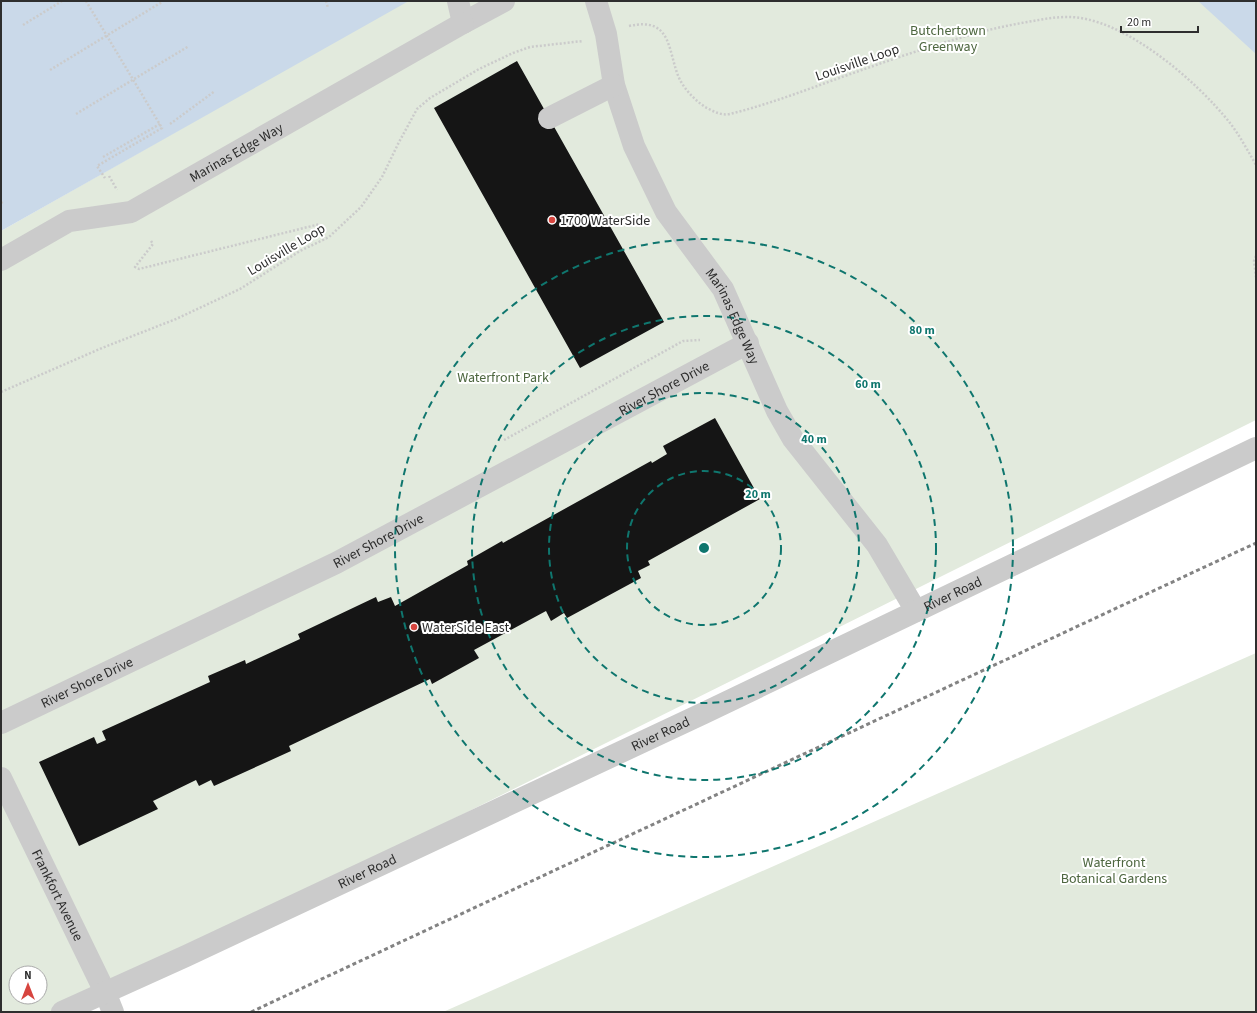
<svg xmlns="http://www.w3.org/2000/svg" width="1257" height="1013" font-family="'Source Sans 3',sans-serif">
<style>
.green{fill:#e2eadd;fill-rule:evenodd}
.water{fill:#cad9e9}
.building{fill:#151515}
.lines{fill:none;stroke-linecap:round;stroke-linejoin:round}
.path{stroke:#cbcbcb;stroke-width:2.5;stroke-dasharray:2 2;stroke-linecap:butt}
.minor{stroke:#cbcbcb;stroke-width:22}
.rail{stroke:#838383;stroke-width:3;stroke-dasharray:4 3;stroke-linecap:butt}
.ring{fill:none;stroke:#0f766e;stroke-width:2;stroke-dasharray:7 5}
.poi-dot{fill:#d7453f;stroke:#fff;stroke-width:1.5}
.labels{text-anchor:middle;stroke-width:4;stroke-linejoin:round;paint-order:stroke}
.park-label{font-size:14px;fill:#4d663f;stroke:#fff}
.street-label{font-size:14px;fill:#2e2e2e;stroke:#fff}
.poi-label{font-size:14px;fill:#2e2e2e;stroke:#fff;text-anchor:start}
.centre{fill:#0f766e;stroke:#fff;stroke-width:2}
.ring-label{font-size:12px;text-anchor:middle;font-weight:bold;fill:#0f766e;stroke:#fff;stroke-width:4;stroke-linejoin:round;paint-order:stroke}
</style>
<rect width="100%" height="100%" fill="#fff"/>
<path class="green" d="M406,1h850v419l-1151,572 -43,20h-61v-781zM16,973h24v24h-24z
M1256,653v359h-813z"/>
<path class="water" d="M1,1h405l1,1 -406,229z
M1198,1h58v53z"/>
<path class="building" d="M517,61l147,261 -84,46 -146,-260z
M715,418l45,81 -112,62 2,4 -12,6 3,7 -74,40 -3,-5 -13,8 -5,-10 -72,39 5,8 -47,26 -2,-5 -141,67 2,5 -77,35 -3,-6 -12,6 -3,-6 -43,21 5,8 -79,37 -40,-84 55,-25 3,7 9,-4 -4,-9 108,-49 -2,-6 37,-16 1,4 54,-25 -2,-5 78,-37 2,5 13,-5 4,9 73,-41 -1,-4 35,-20 1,2 148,-82 1,2 15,-9 -4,-8z"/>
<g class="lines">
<path class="path" d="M86,1l76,127 -65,38 8,12
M326,1l2,7
M23,25l39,-24
M629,26c45,-10 38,27 51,54 6,11 15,20 25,27 8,4 16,9 25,7 44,-11 86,-28 129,-43 34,-12 69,-24 104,-34 23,-7 46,-12 70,-16 11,-2 22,-4 34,-4 55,-1 130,64 163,106 10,13 18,28 26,42
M50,70l112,-68
M76,114l113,-68
M170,124l45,-33
M103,157l57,-33
M109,176l8,14
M1,203l3,-2
M151,241l2,3 -18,23 4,2 181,-45 4,16
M1256,256l-2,5 2,16
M1,392l101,-44 74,-29 64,-30 60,-38 29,-14 32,-30 21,-30 17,-35 18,-33 13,-11 49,-29 34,-16 17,-6 53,-6
M504,440l179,-99 17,-1"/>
<g class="minor">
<path d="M458,1l5,22 41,-22"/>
<path id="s1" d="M596,1l10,33 8,51 20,61 32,66 57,77 54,122 16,28 84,106 39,66"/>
<path d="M549,118l65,-33"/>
<path id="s2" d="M1,260l68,-39 62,-9 332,-189"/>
<path id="s3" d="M1,723l335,-160 412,-220"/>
<path id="s4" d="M1,778l104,214 8,20"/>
<path id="s5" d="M62,1012l124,-56 518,-243 552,-265"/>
</g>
<path class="rail" d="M251,1012l1005,-469"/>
</g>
<g class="ring">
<circle cx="704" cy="548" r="77"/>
<circle cx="704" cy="548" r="155"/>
<circle cx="704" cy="548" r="232"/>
<circle cx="704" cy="548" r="309"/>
</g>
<g class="poi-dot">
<circle cx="552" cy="220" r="4"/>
<circle cx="414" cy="627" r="4"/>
</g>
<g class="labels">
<g class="park-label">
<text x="948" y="35">Butchertown<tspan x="948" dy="16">Greenway</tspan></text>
<text x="503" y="382">Waterfront Park</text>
<text x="1114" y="867">Waterfront<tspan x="1114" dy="16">Botanical Gardens</tspan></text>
</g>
<g class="street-label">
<text transform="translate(857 62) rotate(-19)" y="5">Louisville Loop</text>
<text dy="5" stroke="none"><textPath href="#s2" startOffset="262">Marinas Edge Way</textPath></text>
<text transform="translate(286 249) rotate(-31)" y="5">Louisville Loop</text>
<text dy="5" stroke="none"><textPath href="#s1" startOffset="348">Marinas Edge Way</textPath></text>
<text dy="5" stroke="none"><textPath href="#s3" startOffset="743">River Shore Drive</textPath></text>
<text dy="5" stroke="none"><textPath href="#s3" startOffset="419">River Shore Drive</textPath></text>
<text dy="5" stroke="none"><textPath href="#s5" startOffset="984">River Road</textPath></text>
<text dy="5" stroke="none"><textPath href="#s3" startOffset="95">River Shore Drive</textPath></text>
<text dy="5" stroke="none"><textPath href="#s5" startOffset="660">River Road</textPath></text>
<text dy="5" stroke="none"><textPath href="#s5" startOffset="336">River Road</textPath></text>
<text dy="5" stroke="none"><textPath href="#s4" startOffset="130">Frankfort Avenue</textPath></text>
</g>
<g class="poi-label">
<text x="560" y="225">1700 WaterSide</text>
<text x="422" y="632">WaterSide East</text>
</g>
</g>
<circle cx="704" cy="548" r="6" class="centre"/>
<g class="ring-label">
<text x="922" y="334">80 m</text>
<text x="868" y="388">60 m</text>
<text x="814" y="443">40 m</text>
<text x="758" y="498">20 m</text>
</g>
<rect width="1257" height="1013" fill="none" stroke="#2e2e2e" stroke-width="4"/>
<g transform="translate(28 985)"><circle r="19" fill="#ffffff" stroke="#ababab"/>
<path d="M0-3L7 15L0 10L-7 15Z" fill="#d7453f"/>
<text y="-6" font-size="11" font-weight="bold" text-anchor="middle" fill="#2e2e2e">N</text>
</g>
<path d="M1121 26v6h77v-6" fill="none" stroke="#2e2e2e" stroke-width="2"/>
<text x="1127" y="26" font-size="12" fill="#2e2e2e" stroke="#ffffff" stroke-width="3" paint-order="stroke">20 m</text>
</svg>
